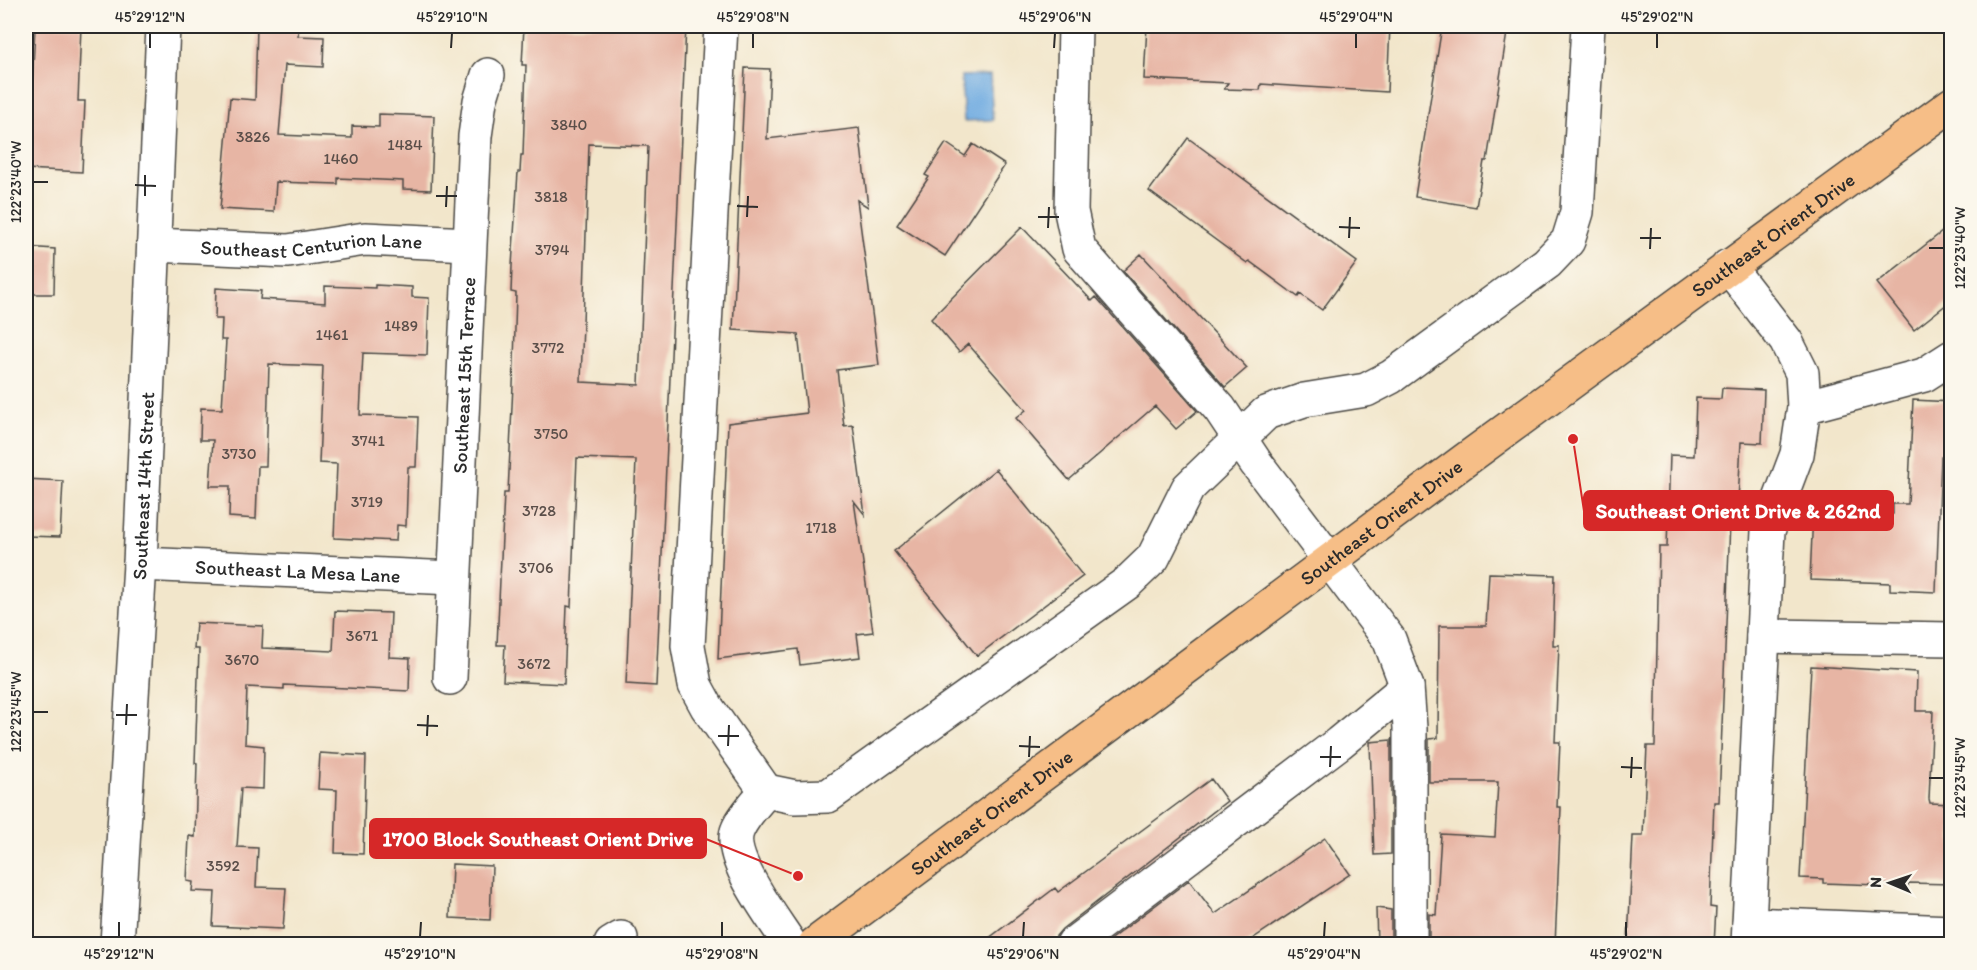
<svg xmlns="http://www.w3.org/2000/svg" width="1977" height="970" font-family="Itim,sans-serif">
<style>
.water{fill:#70abe1;stroke:#4e6b86;stroke-width:1.5}
.building{fill:#e7b5a4;fill-rule:evenodd}
.lines{fill:none;stroke-linecap:round;stroke-linejoin:round}
.minor-casing{stroke:#494743;stroke-width:36}
.major-casing{stroke:#494743;stroke-width:36}
.minor{stroke:#fff;stroke-width:33}
.major{stroke:#f6be87;stroke-width:33}
.ticks{fill:none;stroke:#2b2b2b;stroke-width:2}
.labels{text-anchor:middle;stroke-width:6;stroke-linejoin:round;paint-order:stroke}
.number-label{font-size:16px;fill:#5a4e49}
.street-label{font-size:20px;fill:#2b2b2b;stroke:#fbf7ec}
.leader{fill:none;stroke:#d62828;stroke-width:2}
.callout-dot{fill:#d62828;stroke:#fbf7ec;stroke-width:2}
.callout{fill:#d62828;stroke:#d62828;stroke-width:2}
.callout-label{font-size:21px;text-anchor:middle;font-weight:bold;fill:#fff}
.neatline{fill:none;stroke:#2b2b2b;stroke-width:2}
.ticks-label{font-size:15px;text-anchor:middle;fill:#2b2b2b}
</style>
<rect width="100%" height="100%" fill="#fbf7ec"/>
<filter id="ink" filterUnits="userSpaceOnUse"><feTurbulence type="fractalNoise" baseFrequency=".0167" numOctaves="2"/><feDisplacementMap in="SourceGraphic" scale="12" xChannelSelector="R" yChannelSelector="G"/><feConvolveMatrix kernelMatrix="1 2 1 2 8 2 1 2 1" color-interpolation-filters="sRGB"/></filter>
<filter id="wash" filterUnits="userSpaceOnUse"><feTurbulence type="fractalNoise" baseFrequency=".008" numOctaves="4" result="noise"/><feDisplacementMap in="SourceGraphic" scale="24" xChannelSelector="R" yChannelSelector="G"/><feGaussianBlur stdDeviation="1.35" result="paint"/><feColorMatrix in="noise" values="0 0 0 0 0 0 0 0 0 0 0 0 0 0 0 0 0 1.4 0 .05"/><feComposite in="paint" operator="in"/></filter>
<g filter="url(#wash)">
<rect width="100%" height="100%" fill="#f2e6cb"/>
<path class="water" d="M990,75l3,45 -29,1 -3,-45z"/>
<g id="blocks">
<path class="building" d="M35,26h46l-3,75h7l-3,71 -56,-3v-42h4z
M257,26h42l-1,10 26,1 -1,30 -38,-2 -6,70 73,3v-12l27,1v-13l55,2 -3,74 -28,-1v-8l-65,-3v6l-62,-2 -2,30 -54,-3 10,-111 25,2z
M524,26h162l-30,660 -30,-2 10,-224 -59,-2 -6,149 -4,-1 -3,78 -61,-3 2,-36h-8l7,-152h4l6,-130 2,-70 -5,-1 1,-26 6,-94h2l1,-17h2l3,-90h-4zM589,144l59,2 -9,239 -58,-3z
M1147,26h243l-3,66 -126,-8 -1,6 -36,-1 4,-6 -84,-4z
M1442,26h66l-21,135h-3l-8,46 -61,-10z
M745,68l25,1 -3,70 92,-11 9,79 -11,-7 22,165 -42,5 7,56 9,-1 12,90 -11,-14 19,131 -16,2 3,23 -60,8 -2,-16 -80,10 10,-236 79,-10 -9,-79 -65,-4z
M1188,138l169,124 -35,48 -22,-16 -2,3 -49,-36 -2,2 -98,-72z
M946,143l19,13 8,-12 32,21 -60,91 -48,-31 32,-48 -4,-2z
M1952,224v76l-38,30 -37,-47z
M1022,227l70,74 4,-4 101,114 -21,18 -21,-23 -86,74 -53,-62 10,-8 -58,-66 -9,8 -28,-33z
M26,247l29,2 -1,45h-28z
M1141,254l106,114 -22,19 -102,-116z
M375,285l37,2v10l17,1 -2,57 -64,-2 -3,62 58,2 -2,50h-8l-2,59 -9,-1 -1,16 -62,-3 3,-74 -18,-1 4,-97 -54,-2 -3,102h-8l-2,53 -27,-2 1,-31h-20l3,-46h-13l1,-32 21,1 4,-69h-5l1,-21h-7l1,-31 45,3 -1,8 65,4v-17l50,2z
M1722,388l42,2 -2,53 -21,-1 -4,80h-7l-11,280h-5l-4,105 6,1 -2,37 -86,-4 5,-105h10l4,-90h8l4,-199h8l3,-92 24,1 2,-58 25,1z
M1913,400l39,2v56l-11,-1 -5,135 -46,-2v-7l-80,-3 3,-68 80,2v-10h15z
M996,469l87,107 -106,80 -83,-105z
M26,479l37,2 -3,56 -34,-1z
M1489,573l66,2 -2,70h6l-4,97h5l-3,65h4l-6,138h-126v-31l7,1 5,-81 54,3 3,-55h-69v-43l9,-1 1,-112h47z
M335,611l56,2 -2,44 21,1 -1,33 -125,-6v4l-37,-2 -2,57 19,2 -1,43 -22,-1 -4,59 21,1 -2,39 30,1 -3,41 -70,-3 2,-34 -23,-1 1,-9 -6,-1 2,-45 6,1 2,-74h-2l4,-114h-5l2,-26 67,3 -1,22 71,3z
M1811,666l106,6 -1,39h17l-4,88 1,4 22,1v80l-44,-1v3l-85,-3v-4l-23,-1z
M1391,740v114l-17,1 -4,-113z
M320,753l46,3 -3,98 -28,-1 2,-63 -19,-1z
M1211,779l16,22 -165,128 -6,7 -1,9h-75l75,-57 3,4z
M1325,838l25,36 -107,71h-140l86,-65 26,34z
M452,864l40,2 -2,54 -40,-2z
M1376,908l15,2v35h-14z"/>
</g>
</g>
<g filter="url(#ink)">
<use href="#blocks" fill-opacity="0" stroke="#494743" stroke-width="1.5"/>
<g class="lines">
<g class="minor-casing">
<g id="minor">
<path d="M721,26l-33,620 7,39 12,22 59,84"/>
<path d="M1075,26l-4,185 8,38 141,160 36,54 133,176 18,48 3,41v216"/>
<path id="s1" d="M154,245l134,6 77,-12 104,5"/>
<path d="M1728,266l58,75 16,32 2,34 -7,47 -29,77 -20,413"/>
<path d="M1804,407l120,-32 28,-18"/>
<path id="s2" d="M140,564l313,14"/>
<path d="M1763,636l189,3"/>
<path id="s3" d="M450,678l25,-542 5,-35 8,-26"/>
<path d="M1749,924l203,8"/>
<path id="s4" d="M117,944l23,-380 23,-538"/>
<path d="M611,944l10,-6"/>
<path d="M790,944c-15,-24 -65,-87 -52,-115 6,-14 19,-27 28,-38l29,6 33,-1 299,-213 26,-25 35,-70 78,-75 38,-13 62,-10 25,-13 156,-114 21,-22 9,-29 11,-186"/>
<path d="M1073,944l266,-201 68,-56"/>
</g>
</g>
<g class="major-casing">
<g id="major">
<path id="s5" d="M815,944l650,-484 487,-356"/>
</g>
</g>
<use href="#minor" class="minor"/>
<use href="#major" class="major"/>
</g>
</g>
<path class="ticks" d="M150,48v-15M451,48l1,-15M753,48v-15M1054,48l1,-15M1356,48v-15M1657,48v-15M33,182h15M135,185l21,1M145,196v-21M436,196h21M737,206l21,1M446,207l1,-21M747,217l1,-21M1038,217h21M1339,227l21,1M1048,228l1,-21M1349,238l1,-21M1640,238h21M1929,248h15M1650,249l1,-21M33,712h15M116,715h21M126,725l1,-21M417,725l21,1M427,736l1,-21M718,736h21M728,746l1,-21M1019,746l21,1M1029,757l1,-21M1320,757h21M1330,767l1,-21M1621,767l21,1M1631,778l1,-21M1929,778h15M119,937v-15M420,937l1,-15M722,937v-15M1023,937l1,-15M1324,937l1,-15M1626,937v-15"/>
<g class="labels">
<g class="number-label">
<text x="569" y="130">3840</text>
<text x="253" y="142">3826</text>
<text x="405" y="150">1484</text>
<text x="341" y="164">1460</text>
<text x="551" y="202">3818</text>
<text x="552" y="255">3794</text>
<text x="401" y="331">1489</text>
<text x="332" y="340">1461</text>
<text x="548" y="353">3772</text>
<text x="551" y="439">3750</text>
<text x="368" y="446">3741</text>
<text x="239" y="459">3730</text>
<text x="367" y="507">3719</text>
<text x="539" y="516">3728</text>
<text x="821" y="533">1718</text>
<text x="536" y="573">3706</text>
<text x="362" y="641">3671</text>
<text x="242" y="665">3670</text>
<text x="534" y="669">3672</text>
<text x="223" y="871">3592</text>
</g>
<g class="street-label">
<text dy="7" stroke="none"><textPath href="#s5" startOffset="1192">Southeast Orient Drive</textPath></text>
<text dy="7" stroke="none"><textPath href="#s1" startOffset="158">Southeast Centurion Lane</textPath></text>
<text dy="7" stroke="none"><textPath href="#s3" startOffset="303">Southeast 15th Terrace</textPath></text>
<text dy="7" stroke="none"><textPath href="#s4" startOffset="459">Southeast 14th Street</textPath></text>
<text dy="7" stroke="none"><textPath href="#s5" startOffset="706">Southeast Orient Drive</textPath></text>
<text dy="7" stroke="none"><textPath href="#s2" startOffset="158">Southeast La Mesa Lane</textPath></text>
<text dy="7" stroke="none"><textPath href="#s5" startOffset="220">Southeast Orient Drive</textPath></text>
</g>
</g>
<path class="leader" d="M1573 439L1584 511M798 876L706 839"/>
<g class="callout-dot">
<circle cx="1573" cy="439" r="6"/>
<circle cx="798" cy="876" r="6"/>
</g>
<g class="callout">
<rect x="1584" y="491" width="309" height="39" rx="6"/>
<rect x="370" y="819" width="336" height="39" rx="6"/>
</g>
<g class="callout-label">
<text x="1738" y="518">Southeast Orient Drive &amp; 262nd</text>
<text x="538" y="846">1700 Block Southeast Orient Drive</text>
</g>
<rect width="1977" height="970" fill="none" stroke="#fbf7ec" stroke-width="66"/>
<g transform="translate(1890 883) rotate(272)" stroke="#fbf7ec" stroke-width="4.5" paint-order="stroke">
<path d="M0-4.5L10 22L0 15L-10 22Z" fill="#2b2b2b"/>
<text y="-9" font-size="16" font-weight="bold" text-anchor="middle" fill="#2b2b2b">N</text>
</g>
<rect x="33" y="33" width="1911" height="904" class="neatline"/>
<g class="ticks-label">
<text x="150" y="22">45°29'12"N</text>
<text x="452" y="22">45°29'10"N</text>
<text x="753" y="22">45°29'08"N</text>
<text x="1055" y="22">45°29'06"N</text>
<text x="1356" y="22">45°29'04"N</text>
<text x="1657" y="22">45°29'02"N</text>
<text transform="translate(16 182) rotate(-90)" y="5">122°23'40"W</text>
<text transform="translate(1960 248) rotate(-90)" y="5">122°23'40"W</text>
<text transform="translate(16 712) rotate(-90)" y="5">122°23'45"W</text>
<text transform="translate(1960 778) rotate(-90)" y="5">122°23'45"W</text>
<text x="119" y="959">45°29'12"N</text>
<text x="420" y="959">45°29'10"N</text>
<text x="722" y="959">45°29'08"N</text>
<text x="1023" y="959">45°29'06"N</text>
<text x="1324" y="959">45°29'04"N</text>
<text x="1626" y="959">45°29'02"N</text>
</g>
</svg>
